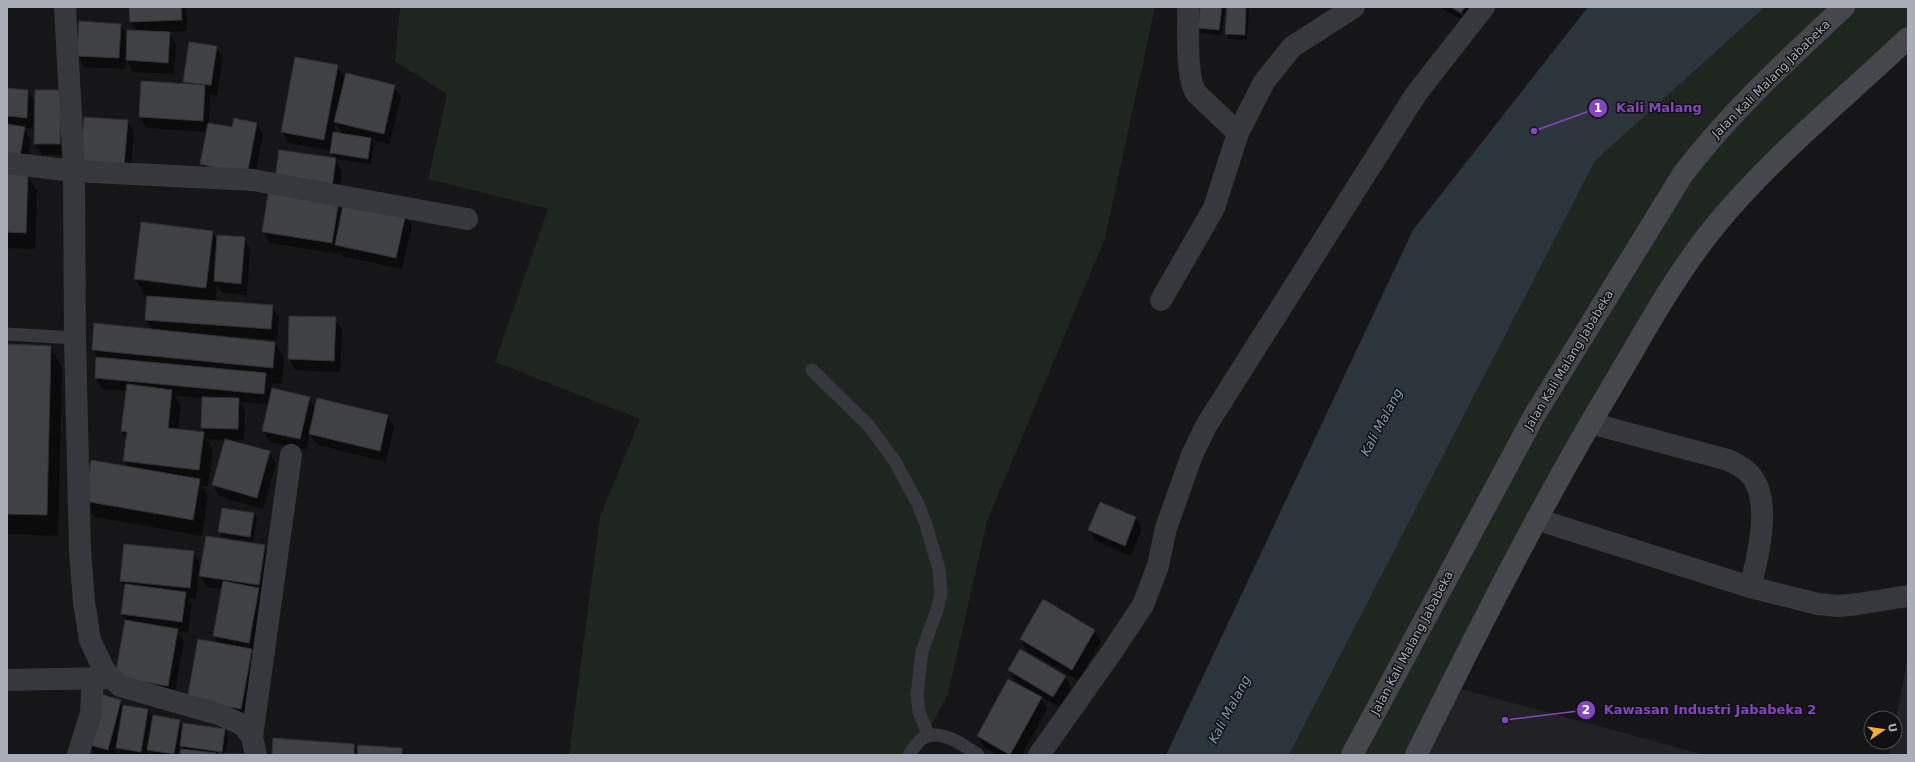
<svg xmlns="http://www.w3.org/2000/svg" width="1915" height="762" font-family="'DejaVu Sans',sans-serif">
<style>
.built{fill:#222225}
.green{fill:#1e261f}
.water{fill:#2c353c}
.shadow{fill:#0007;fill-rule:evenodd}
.building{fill:#404145;stroke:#303034}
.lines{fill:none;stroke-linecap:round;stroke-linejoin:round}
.service{stroke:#37383d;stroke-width:13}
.minor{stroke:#37383d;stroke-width:22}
.secondary{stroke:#45474d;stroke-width:22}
.labels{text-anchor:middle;stroke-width:3;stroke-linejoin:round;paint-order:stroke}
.street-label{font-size:12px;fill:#a8adb8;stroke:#111113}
.water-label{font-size:13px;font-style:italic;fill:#7f9bb3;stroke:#111113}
.leader{fill:none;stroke:#8446be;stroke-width:1.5}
.callout-dot{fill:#8446be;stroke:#111113;stroke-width:1.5}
.mark-label{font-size:12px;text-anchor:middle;font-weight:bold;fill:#fff}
.callout-label{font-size:13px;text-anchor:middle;font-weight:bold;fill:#8446be;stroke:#111113;stroke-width:3;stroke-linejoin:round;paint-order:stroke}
</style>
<rect width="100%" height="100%" fill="#161618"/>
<path class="built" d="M1908,656v99h-19l3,-13h3v-18z
M1450,686l252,68 5,1h-290z"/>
<path class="green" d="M400,7h755l-50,231 -118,283 -39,173 -33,61h-346l31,-238 40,-98 -145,-57 53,-153 -120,-30 19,-85 -52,-33z
M1765,7h143v30l-107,99 -134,158 -250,461h-128l306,-594z"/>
<path class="water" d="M1588,7h177l-170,154 -306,594h-123l247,-525z"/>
<path class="shadow" d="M130,7h56l1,24 -19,1 8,12 -2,30 -41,-2 -7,-13 -1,10 -41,-2 -6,-11 43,-31 7,12 9,-6 -6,-9z
M1201,7h24l-3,28 -20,-2 -3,-5z
M1228,7h20l1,2 -2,31 -18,-1 -3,-5z
M1440,7h9l16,10 1,-2 -13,-8h25l-10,17z
M216,46l7,12 -6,38 -7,-1 -1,29 24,5 24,-5 6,11 -10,51 -45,-11 -7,-12 7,-31 -62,-4 -6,-12 46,-31 -2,-4zM254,132h2l-9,48h-2z
M337,66l8,13 49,7 7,11 -11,47 -19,-4 3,4 -3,20 -36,-5 7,12 -4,28 67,15 7,12 -10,43 -60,-13 -3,-6 -1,4 -68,-11 -7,-12 72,-72 -4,-8 -42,-8 -7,-11zM336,123l6,11 -8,-1z
M7,89l21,1 8,14 24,-13 6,64h-24l-7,-11 1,-33h-2l-1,18 -9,-1 7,12 -5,27 -19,-3z
M127,121l7,11 -4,45 -42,-3z
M7,174l20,1 10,16 -2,58 -28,-1z
M212,232l6,10 26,-4 6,11 -3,46 -26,-3 -4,-7 -2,17 57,4 7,11 -2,23 -43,-3v1l41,5 9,16 -2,25 -11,-1 1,6 37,9 7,12 71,6 7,11 -8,35 -69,-17 -7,-11 -4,16 -36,-8 -7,-12 6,-26 -29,-2 5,9 -1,29 -16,1 41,11 7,12 -13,45 -44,-13 -6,-11 13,-45 -20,-1 7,11 -5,36h-6l6,10 -6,40 -107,-19 -10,-16 43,-34 -4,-7 3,-21 -5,-8 5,-40 -25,-2 -6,-11 2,-19 -5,-10 59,-19 -6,-10 2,-24 -3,-1 -10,-16zM175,396l28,2 -1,30 3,5 -27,-3 3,-23z
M335,318l7,12 -2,42 -45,-2 -6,-11z
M7,345l44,2 11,20 -4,169 -51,-2z
M1100,503l36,15 6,11 -11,27 -35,-15 -7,-11z
M254,514l3,5 -4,23 -30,-5 -3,-5z
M264,546l7,11 -24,163 -52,-9 24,-67 -5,-8 8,-47 -15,-2 -7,-11z
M193,552l7,11 -4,36 -7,-1 3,6 -4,29 -10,-1 6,9 -10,56 -51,-8 3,-69 -4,-6 3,-27 -4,-6z
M1043,601l51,29 7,12 -23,38 -51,-29 -6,-12z
M1009,670l56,6 6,12 -12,19 -19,-11 7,13 -25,46h-24l-14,-8 -6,-11 46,-49 -9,-6z
M121,701l2,5 25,4 5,10 26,1 4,6 41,3 4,6 -3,18 13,1h-57l3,-5 -4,-7 -2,12h-26l-3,-4v4h-28l-4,-7 -1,7h-21l-7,-11z
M354,745l4,8 44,-4 3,6h-132z"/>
<path class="building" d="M129,7h52l1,13 -52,2z
M1200,7h22l-3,23 -21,-2z
M1227,7h19l-1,28 -20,-1z
M1451,7h14l-4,6z
M79,21l42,3 -2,34 -42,-2z
M127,30l43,2 -2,31 -42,-3z
M189,42l28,4 -6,39 -28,-3z
M295,57l43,8 -14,75 -43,-8z
M346,73l49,12 -11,49 -50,-12z
M141,81l64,4 -2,36 -64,-4z
M7,88l21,2 -1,28 -20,-2z
M35,90h26l-1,54h-26z
M84,117l44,3 -4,46 -44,-3z
M234,118l23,5 -10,52 -47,-11 8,-41 24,4z
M7,124l18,3 -5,29 -13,-2z
M333,132l38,6 -3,21 -38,-6z
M279,150l57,8 -4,30 -57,-9z
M7,173l21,1 -2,59 -19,-1z
M269,188l70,11 -7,44 -70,-11z
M344,200l62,13 -10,45 -61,-13z
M141,222l72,9 -7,57 -72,-9z
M217,235l28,2 -4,47 -27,-3z
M147,296l126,9 -2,24 -126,-9z
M289,316l47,1 -2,44 -46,-2z
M94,323l181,19 -2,26 -181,-18z
M7,344l44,2 -4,169 -40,-1z
M96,357l170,16 -2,21 -169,-16z
M127,384l45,6 -4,38 36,4 -5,38 -76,-9 4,-29 -6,-1z
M272,388l38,9 -10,42 -38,-8z
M202,397l37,1 -1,31 -37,-1z
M317,398l71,17 -8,36 -71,-17z
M225,439l45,12 -13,47 -45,-13z
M91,460l109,19 -7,41 -109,-19z
M1100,502l36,15 -11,29 -37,-16z
M222,508l32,5 -4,24 -32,-5z
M206,536l59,9 -6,40 -60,-9z
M124,544l70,7 -4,37 -70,-7z
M223,581l36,7 -10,55 -36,-7z
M125,584l61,8 -4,30 -61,-8z
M1043,599l52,31 -23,40 -52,-31z
M125,620l53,9 -10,57 -53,-9z
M198,639l54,10 -11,60 -54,-9z
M1020,649l46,27 -13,21 -45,-27z
M1008,679l34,18 -32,58 -33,-19z
M100,694l21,6 -13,50 -21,-6z
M123,705l25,4 -7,43 -25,-4z
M153,715l27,5 -6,34 -27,-4z
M183,723l42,6 -3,23 -42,-6z
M273,738l81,6v11h-82z
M358,745l44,3v7h-45z
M181,749l35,4 -1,2h-35z
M218,753l26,1v1h-26z"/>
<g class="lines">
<path class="service" d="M7,334l68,4
M812,370l57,56 25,34 24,44 8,21 13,44 2,25 -4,16 -15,41 -5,43 2,18 10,24
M909,755c4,-6 8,-13 14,-17 17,-10 41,7 55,17"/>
<path class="minor" d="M65,7l9,164 1,167 5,212 4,52 6,38 14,30 16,16 98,28 21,9 5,3 8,11 4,18
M1188,7c1,22 -3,67 8,86l42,40
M7,163l67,8 179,9 214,39
M1161,300l53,-92 24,-75 26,-51 28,-35 62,-40
M1590,423l138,37c9,4 19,9 25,18 18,26 5,80 -3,109
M1536,519l214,68 68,17 20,2 20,-2 50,-8
M7,680l103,-2
M252,737l39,-282
M78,755l13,-42 2,-35
M1039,755l70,-99 34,-51 15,-39 8,-38 26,-73 14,-29 210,-332 68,-87"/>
<path class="secondary" d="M1352,755l182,-339 149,-242c47,-62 104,-114 161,-167
M1416,755c62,-125 125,-250 197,-370 32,-54 62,-110 102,-159 57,-70 128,-126 193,-188"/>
</g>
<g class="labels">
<g class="street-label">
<text transform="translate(1771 79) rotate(-45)" y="4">Jalan Kali Malang Jababeka</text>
<text transform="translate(1569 360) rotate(-59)" y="4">Jalan Kali Malang Jababeka</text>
<text transform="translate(1412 643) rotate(-62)" y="4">Jalan Kali Malang Jababeka</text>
</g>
<g class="water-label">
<text transform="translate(1381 422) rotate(-62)" y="5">Kali Malang</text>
<text transform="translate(1229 709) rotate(-62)" y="5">Kali Malang</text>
</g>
</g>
<path class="leader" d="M1534 131L1598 108M1505 720L1586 710"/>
<g class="callout-dot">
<circle cx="1534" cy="131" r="4"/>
<circle cx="1505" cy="720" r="4"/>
<circle cx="1598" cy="108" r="10"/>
<circle cx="1586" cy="710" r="10"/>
</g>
<g class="mark-label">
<text x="1598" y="112">1</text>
<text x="1586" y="714">2</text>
</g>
<g class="callout-label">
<text x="1659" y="112">Kali Malang</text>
<text x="1710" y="714">Kawasan Industri Jababeka 2</text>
</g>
<rect width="1915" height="762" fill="none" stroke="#a8adb8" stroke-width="16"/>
<g transform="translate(1883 730) rotate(77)"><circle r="19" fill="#111113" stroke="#4d4f55"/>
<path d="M0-3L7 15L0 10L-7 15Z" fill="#f2b134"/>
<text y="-6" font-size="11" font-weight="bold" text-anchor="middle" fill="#a8adb8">U</text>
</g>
</svg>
